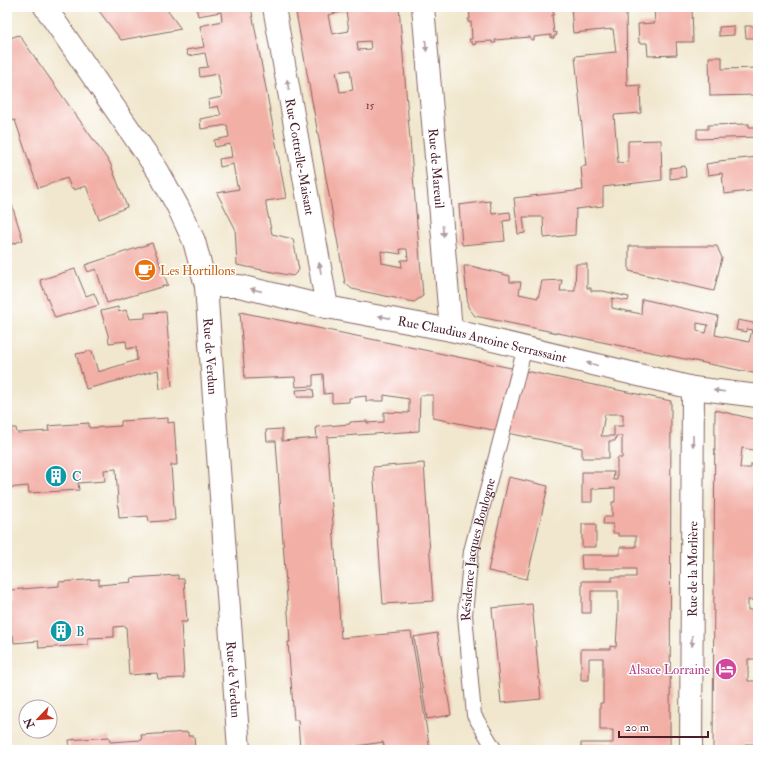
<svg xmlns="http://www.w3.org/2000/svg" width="765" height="757" font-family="'IM FELL Double Pica',serif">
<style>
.building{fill:#f2afa6;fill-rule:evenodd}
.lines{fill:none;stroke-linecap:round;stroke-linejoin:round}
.lane-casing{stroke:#846564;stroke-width:16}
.street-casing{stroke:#846564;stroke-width:24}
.secondary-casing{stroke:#846564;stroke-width:24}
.lane{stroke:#fff;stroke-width:14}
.street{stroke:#fff;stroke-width:22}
.secondary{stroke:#fff;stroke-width:22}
.oneway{fill:#ae9aa0}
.labels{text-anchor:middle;stroke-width:3;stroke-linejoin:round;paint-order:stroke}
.number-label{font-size:11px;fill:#74434a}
.street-label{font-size:13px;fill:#4a1f2b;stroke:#fff}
.food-label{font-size:13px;fill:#c56008;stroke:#fff;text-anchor:start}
.culture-label{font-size:13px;fill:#0d838f;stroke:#fff;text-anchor:start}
.hotel-label{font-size:13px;fill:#b23c85;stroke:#fff;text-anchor:end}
</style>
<rect width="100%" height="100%" fill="#fff"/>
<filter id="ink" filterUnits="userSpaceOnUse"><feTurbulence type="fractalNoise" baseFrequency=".025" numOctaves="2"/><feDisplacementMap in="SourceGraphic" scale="8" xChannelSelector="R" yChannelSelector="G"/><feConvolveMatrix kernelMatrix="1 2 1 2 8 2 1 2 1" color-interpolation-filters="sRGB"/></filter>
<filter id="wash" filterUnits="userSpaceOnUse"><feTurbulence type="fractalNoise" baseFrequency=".012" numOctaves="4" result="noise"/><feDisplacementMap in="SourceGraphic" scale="16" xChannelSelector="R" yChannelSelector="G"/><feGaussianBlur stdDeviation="0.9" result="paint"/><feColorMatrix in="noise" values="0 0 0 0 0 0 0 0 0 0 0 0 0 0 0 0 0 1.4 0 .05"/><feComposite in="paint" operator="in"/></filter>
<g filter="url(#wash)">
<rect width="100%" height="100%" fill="#f1e7ce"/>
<g id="blocks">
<path class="building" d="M96,7h69l16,22 -60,11z
M196,7h55l35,191 -20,3v5l6,28 21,5 6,31 -6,6 -56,-11 -2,-37 -18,-35 22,-4 -1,-4 -1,1 -4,-22 -13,3 -1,-8 13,-2 -2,-13 -15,3 -1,-7 15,-3 -2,-12 -26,4 -1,-10 21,-4 -3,-9 -9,2 -1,-8 14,-3 -4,-23 -18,3 -1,-9 9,-1 -3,-14 -17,3 -2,-6 18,-3 -4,-21 22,-5 -1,-9 -23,4z
M295,7h50l1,2 22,-2h31l24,289 -9,6 -62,-13 -7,-6zM346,11l3,20 -17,3 -4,-19zM370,41l1,8 -13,1 -1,-8zM350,70l3,20 -13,2 -4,-20zM400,249h7l1,11h-7l1,7 -20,-4 -1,-12 20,3z
M469,7h83l2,8h-2l2,18 2,-1 1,3 -3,1v2h-3v-3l-17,2v3h-3l-1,-3 -35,3 1,3h-4v-2l-17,1 1,2 -3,1 -1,-3h-2l-1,-3h3l-1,-17h-3v-3h2z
M571,7h55l1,79 13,-1 1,28 -27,2 4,48 10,-1v-21l33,-1 1,40 -59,7v19l-27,3 -1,26 -31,3 -1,-21h-20l2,16 -7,1 -4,-36 69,-8 -2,-23 5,-1 -11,-110 41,-4 -3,-23 -40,4z
M654,7h38l1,35h-17l1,13 -29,1 -1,-13h-8l-1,-19 17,-1z
M734,26v9l-15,1v-9z
M745,26h13v12h-12z
M19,35l91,128 17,44 -28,12 -13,-33 -12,4v-2h-3l-4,-10 -29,10 -23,-68 -8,2v-83z
M709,57h13v12l36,-1v27l-48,1z
M749,124v3h9v10l-61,2v-10h11v-4z
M758,157v33l-34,4 -2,-21 -14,2 -2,-11 13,-2v-1z
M685,166l1,11 -16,2v-11z
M9,196l14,44 -16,6v-49z
M490,201l2,13 18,-2 1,8 -8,1 2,20 -43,4 -3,-40z
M152,243l16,42 -61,18 -11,-34 -8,3 -3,-7z
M629,246h88l5,12 -8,33 -85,-20z
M576,264h11v24h4v3h12l26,6 -1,4 -16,-3v10l29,6 1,-15 76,17 -3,19 34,7 3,-12 -5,-1v3l-11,-2 2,-10 20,4v50l-283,-58 -7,-9 -4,-41h7l39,10v6h11l-2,12 19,4 4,-17 20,-1 -2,11h15zM697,323l11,2 -2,8 -9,-2z
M75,269l11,27 8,-3 5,12 -44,13 -15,-38z
M118,307l1,5 7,-2 3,9 16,-1v-5l21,-1 6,74 -12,3 -2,-19 -72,19 -10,-35 16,-3 6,21 39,-12 -1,-13 -9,2 -1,-8 -17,2 -1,-8 -7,-24z
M240,312l431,89 -1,349h-89v-7h32v-13h-13v-27h3v-45h-14v22h-8v-31h29v-3l6,1 2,-34v-22h-27v22h-9v-32h30v-4h24v-8h-54l-1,-14h39v-8h16v-11h-18v-3h-5v-9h-10l1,-7h8v-15h3v-14l-23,1v13h-10v-30h32l-1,8h4v-22h5v-22h-6l-1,5h-6v17h-27v-10l-149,-30v-23h-13l-1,36 -92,6 14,201 70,-6 19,118h-45l-2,-8 -26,4 1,4h-58l-2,-30h-4l-6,-78h2l-14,-201h-9l-1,-11 16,-1v12l35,-3 -1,-11 34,-3v-2l17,-1v2l17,-1v-10l25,1v-14l-25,-4v6h-18v-5l-17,2v4l-17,1v-10l-8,1 -1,-20 -10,1v11l-17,1 -1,-10 -50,2zM605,414h18v12h-9v10h-13z
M313,389l1,8h-17l-1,-7z
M715,410l43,10v31l-16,-3 -2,20h11v-4l5,1 -1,4h2l-1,22h2v109h-10v10h10v49h-10v22h9l1,63h-13v6h-32z
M168,418v5l6,-1 3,43h-6l4,55 -26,2 -1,-6 -29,2 -3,-49 -12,1 1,11 -27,2 1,7 -50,3 -1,-7 -21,2v-60h9l1,5 32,-2 -1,-5 41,-3v5l32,-2v-5z
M424,463l9,138 -50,3 -10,-137z
M509,477l39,9 -21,93 -39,-8z
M582,524h14v23h-14z
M178,575v4h6l3,43h-6l3,56 -26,1 -1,-6 -28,2 -3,-49 -12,1v10l-26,1v7l-49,3 -1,-7 -24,2 -1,-8 -6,1v-32h4l-1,-14 49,-4v-4l40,-3v6l33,-3 -1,-4z
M532,604l9,95 -40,4 -9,-95z
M437,633l14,82 -24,4 -13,-82z
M188,732v4h6l1,14h-125l-1,-10 40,-3 1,5 32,-2 -1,-5z"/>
</g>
</g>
<g filter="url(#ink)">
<use href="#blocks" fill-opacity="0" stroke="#846564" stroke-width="1"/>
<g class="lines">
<g class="lane-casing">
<g id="lane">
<path id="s1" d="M495,750l-21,-35 -9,-100 6,-64 54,-204"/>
</g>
</g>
<g class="street-casing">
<g id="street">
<path id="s2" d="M274,7l53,300"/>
<path id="s3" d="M423,7l28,323"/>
<path id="s4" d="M206,286h33l88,21 124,23 242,58 65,8"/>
<path id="s5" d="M691,750l2,-362"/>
</g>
</g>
<g class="secondary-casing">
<g id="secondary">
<path id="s6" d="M45,7l113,164 20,36 16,34 12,45 33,464"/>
</g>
</g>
<use href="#lane" class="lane"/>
<use href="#street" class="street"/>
<use href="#secondary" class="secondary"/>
</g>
<defs><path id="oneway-solid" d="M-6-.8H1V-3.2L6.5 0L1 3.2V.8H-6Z"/></defs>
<g class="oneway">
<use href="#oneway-solid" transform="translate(426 46) rotate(85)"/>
<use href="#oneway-solid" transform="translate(288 85) rotate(-100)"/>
<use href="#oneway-solid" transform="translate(443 231) rotate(85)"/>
<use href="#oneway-solid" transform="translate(320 268) rotate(-100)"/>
<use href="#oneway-solid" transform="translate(256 290) rotate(-167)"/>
<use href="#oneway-solid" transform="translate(384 317) rotate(-169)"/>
<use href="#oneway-solid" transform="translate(592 364) rotate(-166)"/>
<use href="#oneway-solid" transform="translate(719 391) rotate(-173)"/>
<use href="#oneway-solid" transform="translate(693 441) rotate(90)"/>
<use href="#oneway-solid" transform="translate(692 641) rotate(90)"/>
</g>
</g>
<defs>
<g id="cafe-disc" transform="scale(1.15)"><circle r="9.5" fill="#e8710a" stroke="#fff"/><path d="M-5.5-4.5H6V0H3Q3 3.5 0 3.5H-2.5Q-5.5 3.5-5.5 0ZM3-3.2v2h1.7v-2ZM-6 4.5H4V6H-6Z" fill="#fff"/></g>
<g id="building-disc" transform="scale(1.15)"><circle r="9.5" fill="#0f9aa8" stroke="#fff"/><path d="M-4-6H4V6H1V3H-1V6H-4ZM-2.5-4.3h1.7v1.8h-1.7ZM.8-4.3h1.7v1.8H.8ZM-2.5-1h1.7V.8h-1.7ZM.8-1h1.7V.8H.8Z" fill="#fff"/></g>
<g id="hotel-disc" transform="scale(1.15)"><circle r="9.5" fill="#d1479c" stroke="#fff"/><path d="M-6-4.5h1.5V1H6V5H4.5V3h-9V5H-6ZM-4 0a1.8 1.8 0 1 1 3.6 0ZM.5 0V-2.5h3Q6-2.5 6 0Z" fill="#fff"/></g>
</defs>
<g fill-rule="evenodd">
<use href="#cafe-disc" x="145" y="270"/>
<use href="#building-disc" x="56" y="476"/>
<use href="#building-disc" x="61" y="631"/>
<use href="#hotel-disc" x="726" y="669"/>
</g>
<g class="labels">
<g class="number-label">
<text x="370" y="109">15</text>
</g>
<g class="street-label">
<text dy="5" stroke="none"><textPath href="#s2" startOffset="152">Rue Cottrelle-Maisant</textPath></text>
<text dy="5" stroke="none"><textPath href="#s3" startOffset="162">Rue de Mareuil</textPath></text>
<text dy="5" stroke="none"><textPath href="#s4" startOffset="282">Rue Claudius Antoine Serrassaint</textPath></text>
<text dy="5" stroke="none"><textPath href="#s6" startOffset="395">Rue de Verdun</textPath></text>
<text dy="5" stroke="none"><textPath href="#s1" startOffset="208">Résidence Jacques Boulogne</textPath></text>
<text dy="5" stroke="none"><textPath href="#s5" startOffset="181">Rue de la Morlière</textPath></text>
<text dy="5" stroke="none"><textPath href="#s6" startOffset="719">Rue de Verdun</textPath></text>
</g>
<g class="food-label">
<text x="160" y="275">Les Hortillons</text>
</g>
<g class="culture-label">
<text x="72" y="481">C</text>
<text x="76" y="636">B</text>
</g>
<g class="hotel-label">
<text x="710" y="674">Alsace Lorraine</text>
</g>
</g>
<rect width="765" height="757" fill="none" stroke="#fff" stroke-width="24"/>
<g transform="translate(38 719) rotate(245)"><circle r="19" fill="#ffffff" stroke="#b7a5aa"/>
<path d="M0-3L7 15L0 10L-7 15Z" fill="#c8321e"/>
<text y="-6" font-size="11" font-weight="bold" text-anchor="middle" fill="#4a1f2b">N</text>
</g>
<path d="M619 731v6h89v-6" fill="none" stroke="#4a1f2b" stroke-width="2"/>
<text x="625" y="731" font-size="12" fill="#4a1f2b" stroke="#ffffff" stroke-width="3" paint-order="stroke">20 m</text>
</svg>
